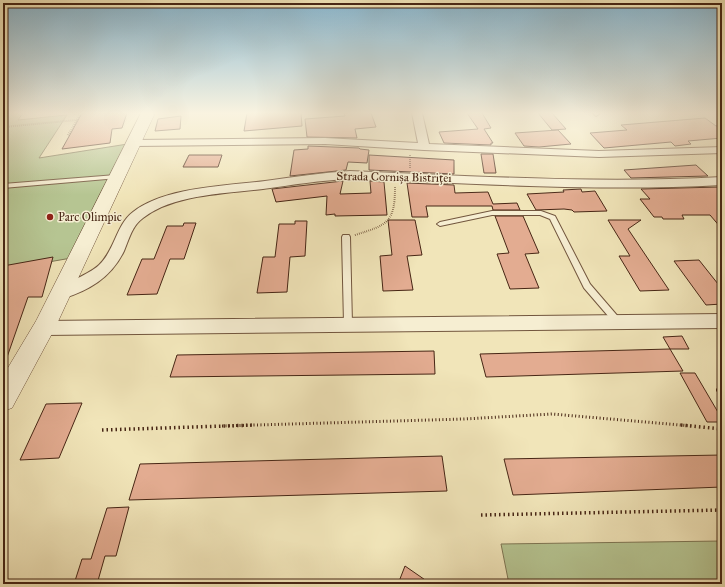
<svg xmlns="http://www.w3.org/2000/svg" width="725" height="587" font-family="'IM FELL Great Primer',serif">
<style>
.green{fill:#b6c592;stroke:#7e7654}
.building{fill:#e3ac91;stroke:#472615}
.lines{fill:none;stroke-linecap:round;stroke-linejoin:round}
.service-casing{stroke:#72563e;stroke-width:2}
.minor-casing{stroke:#72563e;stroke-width:2}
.tertiary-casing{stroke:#72563e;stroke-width:1}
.path-far2{stroke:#472615;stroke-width:2;stroke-dasharray:0.5 1.5;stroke-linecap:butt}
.path-far1{stroke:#472615;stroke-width:3;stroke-dasharray:1 2.5;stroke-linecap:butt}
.path{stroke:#472615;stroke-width:3.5;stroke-dasharray:1.5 3;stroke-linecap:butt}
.service{fill:#f6eed2;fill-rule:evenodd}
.minor{fill:#f6eed2;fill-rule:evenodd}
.tertiary{fill:#f6eed2;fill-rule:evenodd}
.poi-dot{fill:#8f2418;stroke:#f6eed2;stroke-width:1.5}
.labels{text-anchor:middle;stroke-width:3;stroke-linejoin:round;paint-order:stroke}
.street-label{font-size:12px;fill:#472615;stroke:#f6eed2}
.poi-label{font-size:12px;fill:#472615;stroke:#f6eed2;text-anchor:start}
</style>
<rect width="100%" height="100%" fill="#f1e5b9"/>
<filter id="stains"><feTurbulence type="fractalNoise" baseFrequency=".005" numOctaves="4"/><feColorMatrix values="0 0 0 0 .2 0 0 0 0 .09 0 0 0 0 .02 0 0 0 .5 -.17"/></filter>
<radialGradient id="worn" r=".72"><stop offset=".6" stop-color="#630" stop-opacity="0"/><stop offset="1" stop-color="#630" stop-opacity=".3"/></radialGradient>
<path class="green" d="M3,113h20l-5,7 49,-5 -28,43 95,-15 -57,114 -74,13z
M722,541v43h-213l-8,-40z"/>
<path class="building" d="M82,113h45l-5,15 -10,1 -2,14 -48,6z
M247,113h54l1,13 -58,5z
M344,113h27l5,14 -21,2 2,9 -50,-1 -2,-18 40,-3z
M467,113h15l9,15 -7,1 9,14h-2v2l-47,-2 -5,-11 39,-3z
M538,113h14l14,16 -14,1z
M181,116l-1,13 -25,2 3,-12z
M705,118l11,8 6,-1v13l-34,3 3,3 -16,2 -4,-4 -67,6 -14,-15 37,-3 -6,-5z
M558,130l13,14 -32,3 -15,-1 -9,-13z
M308,146l51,2 1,1 9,1 -2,13 -19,-1 -2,8 -56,6 4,-26 14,-1z
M481,154h12l3,19h-12z
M189,155h33l-4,12h-35z
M369,155l85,5v14l-85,-4z
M696,165l12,11 -77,2 -7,-8z
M343,181l-3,13 31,-1 -1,-12 14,1 3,33 -52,1v-2l-9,1 1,-19 -51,6 -4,-13z
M407,183l47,2 1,8 33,-1 5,12 24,-1 3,7h-27l-1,-4h-66l2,11h-16z
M719,187l3,3v39l-12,-14h-28l2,4h-21l-1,-2h-8l-14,-18h10l-9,-10z
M581,189l1,3 13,-1 12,20 -33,1 -2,-2 -8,-1 -28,1 -9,-16 37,-2 -1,-2z
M495,216h28l16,37 -14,1 14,34 -29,1 -13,-35 12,-1z
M388,220h27l7,35 -15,1 6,34 -30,1 -3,-35 12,-1z
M608,220h33l-13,9 41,61 -29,1 -21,-35h11z
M295,221h12l-2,35 -15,1 -3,35 -30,1 6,-36h12l4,-33h16z
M184,223h12l-12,36h-14l-13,35 -30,1 15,-36h12l13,-33h16z
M53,257l-11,40h-14l-23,66 -2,-1v-96z
M699,260l23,29v15l-16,1 -32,-44z
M682,336l7,13h-19l-7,-12z
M670,349l13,22 -197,6 -6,-23z
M434,351l1,23 -265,3 7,-22z
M680,373h15l27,46v3h-15z
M82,403l-23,55 -39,2 26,-56z
M722,455v32l-209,8 -9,-36z
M442,456l5,35 -318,9 11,-36z
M129,507l-13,49h-11l-8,28h-23l8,-25h9l16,-51z
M405,566l26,18h-33z"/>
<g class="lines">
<g class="service-casing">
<path id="service" d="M593,113h5l1,1 -3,2z
M116,175l3,2 -1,1 -115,10v-4z
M492,211h49l14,5 35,68 31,36 1,2 -1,2 -3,2 -3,-2 -31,-36 -34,-69 -10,-4h-48l-52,11 -3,-2 3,-2z
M343,235h6l1,2 2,87 -1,3 -3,1 -3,-1 -1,-3 -2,-87z"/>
</g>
<g class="minor-casing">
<path id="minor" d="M412,113h10l7,31 170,7 123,-4v6l-123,4 -175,-7 -99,-6 -191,2 -6,-3 6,-3 191,-2 93,5z
M350,171c124,5 248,13 372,6v8c-124,7 -248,-2 -372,-6 -29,1 -58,6 -87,10 -37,5 -89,5 -120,29 -11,8 -14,21 -19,33 -13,27 -36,40 -63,48l-6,-2 -2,-4c4,-7 36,-18 46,-28 16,-15 17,-40 34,-53 32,-25 93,-26 132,-31 29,-4 56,-8 85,-10z
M722,314v14l-678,7 -6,-2 -3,-5 3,-5 6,-2z"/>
</g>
<g class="tertiary-casing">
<path id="tertiary" d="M141,113h14l-100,215 -43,80 -9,3v-35l33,-55z"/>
</g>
<path class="path-far2" d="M3,127l74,-7
M68,135l13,-22
M410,155v13
M355,235c32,-10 40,-12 40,-48"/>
<path class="path-far1" d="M716,390h6
M222,426l242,-7 88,-5 140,12"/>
<path class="path" d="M681,425l41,4
M102,430l153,-5
M481,515l241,-5"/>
<use href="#service" class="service"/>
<use href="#minor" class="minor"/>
<use href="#tertiary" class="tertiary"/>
</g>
<linearGradient id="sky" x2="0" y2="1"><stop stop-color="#89b8d1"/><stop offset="0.58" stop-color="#f9f3e0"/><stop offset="1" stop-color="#f9f3e0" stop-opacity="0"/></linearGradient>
<rect width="725" height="195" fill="url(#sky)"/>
<circle class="poi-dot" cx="50" cy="217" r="4"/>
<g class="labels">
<g class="street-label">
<text transform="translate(394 177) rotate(1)" y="4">Strada Cornișa Bistriței</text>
</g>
<g class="poi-label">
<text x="58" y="221">Parc Olimpic</text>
</g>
</g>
<rect width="725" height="587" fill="none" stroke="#f1e5b9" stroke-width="16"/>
<rect x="4" y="4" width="717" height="579" fill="none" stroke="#472615" stroke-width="2"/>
<rect x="8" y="8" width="709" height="571" fill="none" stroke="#472615"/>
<rect width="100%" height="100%" filter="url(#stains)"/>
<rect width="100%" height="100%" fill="url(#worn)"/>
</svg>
